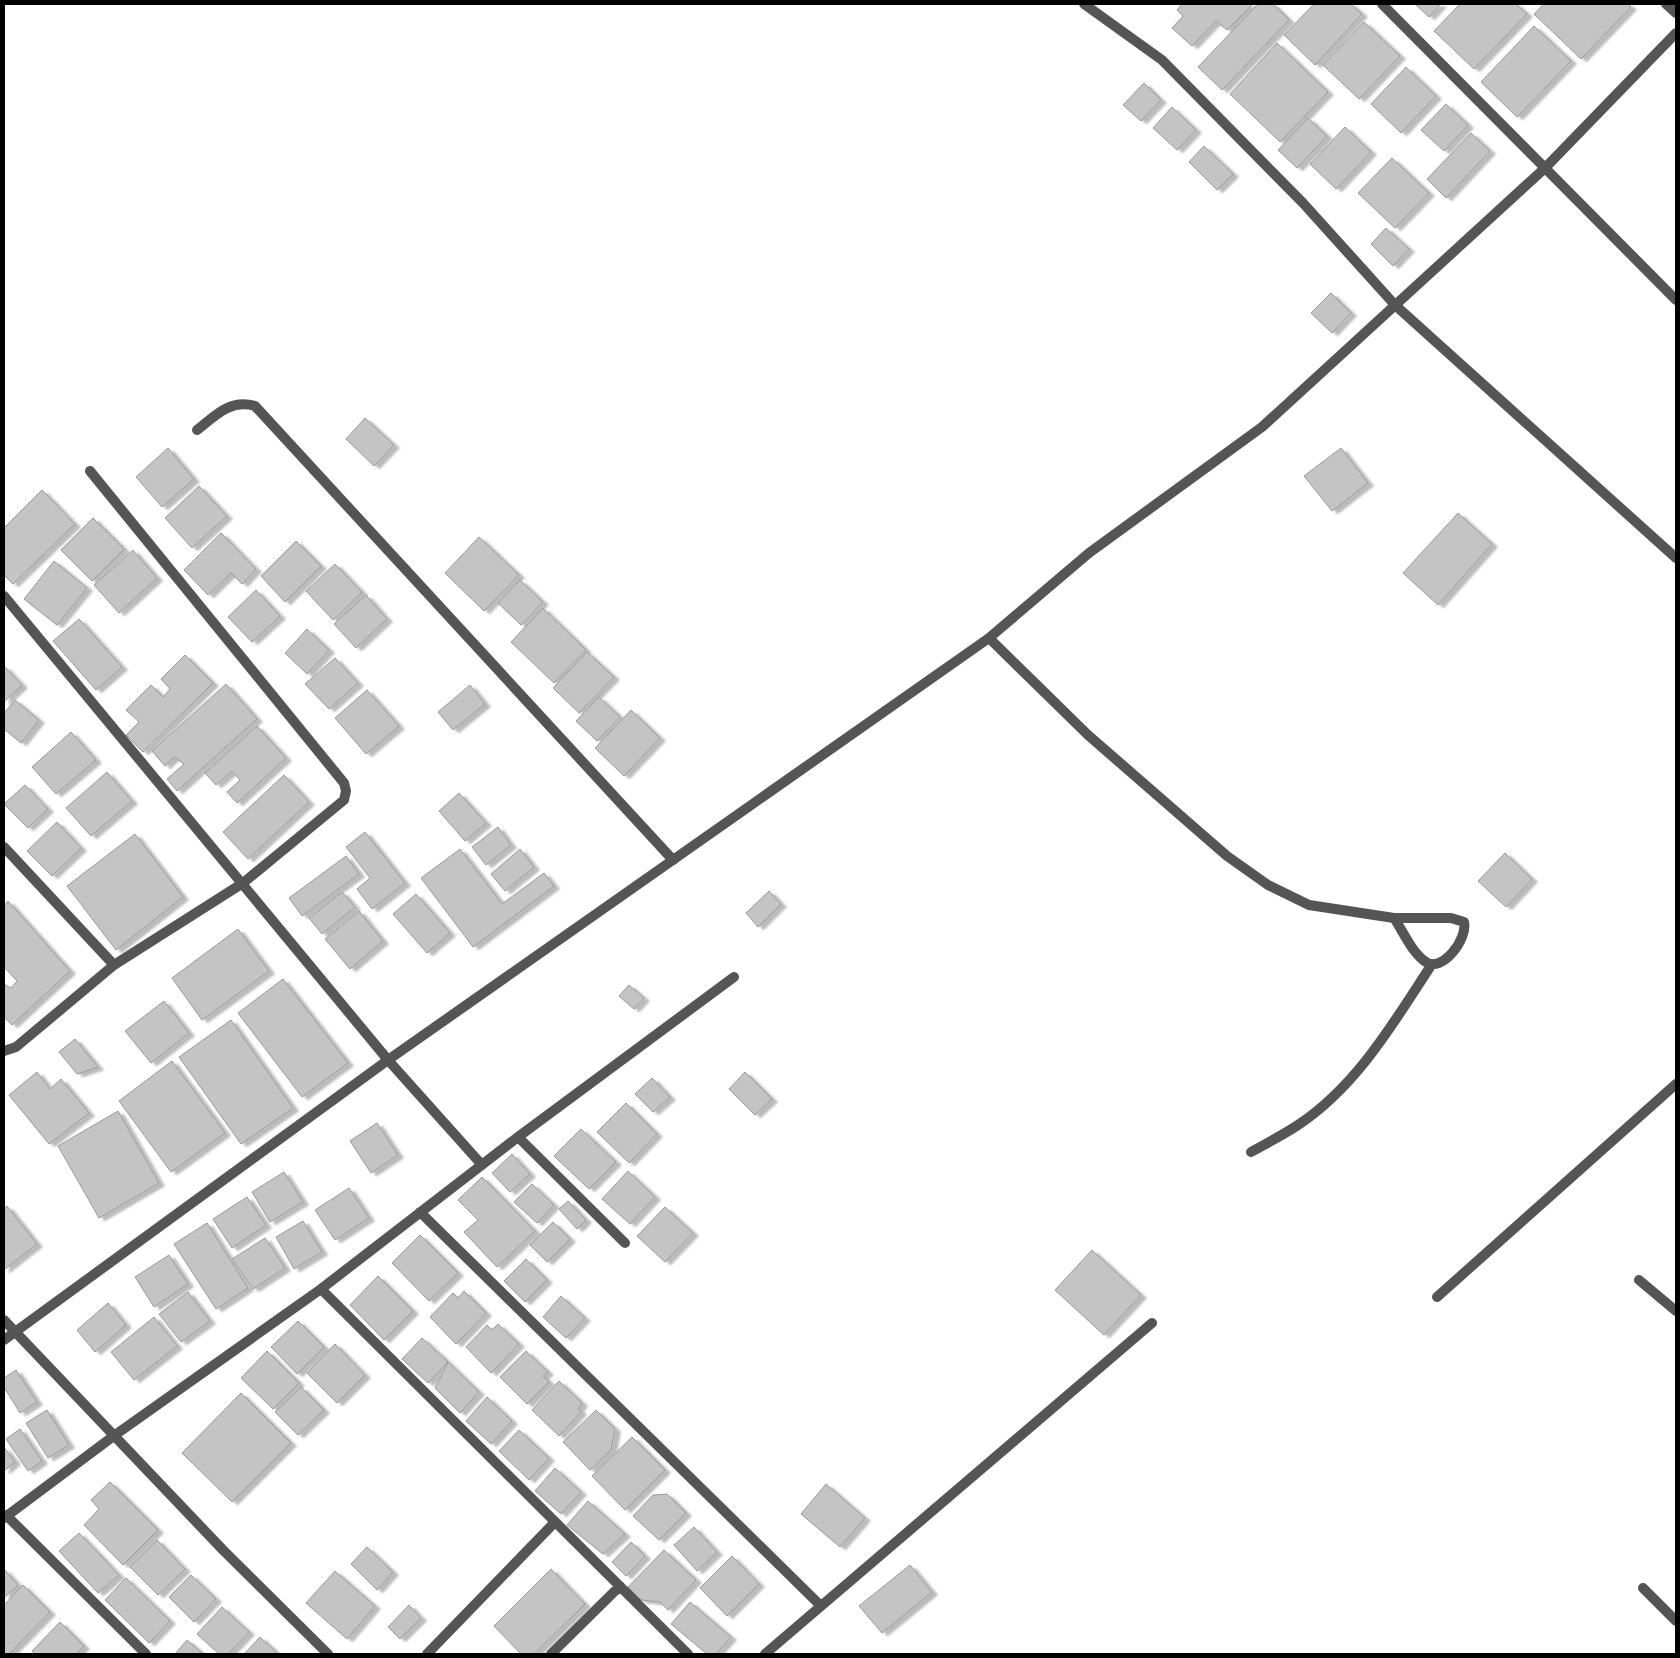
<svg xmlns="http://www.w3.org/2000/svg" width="1680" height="1658" font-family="'Space Grotesk',sans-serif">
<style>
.building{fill:#c4c4c4;stroke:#999;filter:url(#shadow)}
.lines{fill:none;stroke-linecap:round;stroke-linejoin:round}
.minor{stroke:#555;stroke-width:10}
.tertiary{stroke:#555;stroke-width:10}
</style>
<defs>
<filter id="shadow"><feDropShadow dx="5.5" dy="3" stdDeviation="1" flood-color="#0004"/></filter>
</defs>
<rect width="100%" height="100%" fill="#fff"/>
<path class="building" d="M1182,4h71l-26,26 -11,-9 -24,25 -20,-18 11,-12 -6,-6z
M1258,4h15l16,16 -67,70 -24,-23z
M1314,4h37l11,10 -47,51 -31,-30z
M1415,4h26l-12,13z
M1460,4h56l11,10 -53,55 -40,-38z
M1544,4h84l3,3 -50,52 -47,-45z
M1364,22l36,34 -41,43 -36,-34z
M1534,26l37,35 -54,56 -36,-35z
M1277,43l51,49 -48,50 -50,-48z
M1406,67l30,29 -35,37 -30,-29z
M1144,83l17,17 -20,21 -18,-16z
M1446,104l22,21 -24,26 -23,-21z
M1172,107l24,23 -19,20 -24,-22z
M1308,118l19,18 -30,32 -19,-18z
M1345,127l26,25 -35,37 -26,-25z
M1471,133l19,18 -44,47 -19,-19z
M1204,146l29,28 -16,16 -28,-28z
M1392,158l37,35 -34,35 -37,-35z
M1386,228l23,21 -16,17 -22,-22z
M1331,293l20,20 -19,20 -21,-20z
M365,418l29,27 -20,21 -28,-27z
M168,448l26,31 -32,28 -26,-30z
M1341,448l27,35 -36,28 -28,-35z
M199,486l28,30 -35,32 -27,-30z
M42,490l33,34 -62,60 -9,-9v-47z
M1458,513l34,31 -54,61 -35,-32z
M93,518l31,31 -32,32 -31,-31z
M221,533l35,36 -14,15 -11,-11 -23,22 -24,-25z
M479,537l40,38 -35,36 -39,-38z
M296,541l25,25 -36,36 -24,-26z
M133,550l24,28 -38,35 -25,-28z
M54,561l33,27 -30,37 -33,-26z
M335,564l27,28 -29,28 -27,-29z
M520,580l23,22 -22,23 -23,-22z
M256,590l24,26 -28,26 -24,-25z
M366,595l21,24 -31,29 -22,-24z
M543,608l43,42 -32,33 -43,-41z
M79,619l43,48 -26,23 -43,-49z
M307,629l22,21 -22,24 -22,-21z
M587,652l27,25 -35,36 -26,-25z
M185,655l28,28 -70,69 -17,-17 13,-13 -13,-12 25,-25 12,12 7,-8 -9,-10z
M335,658l23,25 -29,26 -24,-25z
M4,666l18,19 -18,17z
M226,684l31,35 -80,72 -10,-12 17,-15 -10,-7 -9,9 -13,-15z
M470,685l15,19 -32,26 -15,-18z
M367,690l32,36 -33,28 -31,-36z
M599,697l21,20 -23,24 -21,-20z
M15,700l24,20 -18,23 -17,-14v-16z
M631,710l29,28 -36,38 -29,-28z
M257,726l29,32 -49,45 -10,-11 13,-12 -8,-9 -16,14 -11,-12z
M71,732l25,28 -40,34 -24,-27z
M107,772l25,29 -41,35 -25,-28z
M284,775l25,27 -61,57 -25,-27z
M25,785l23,24 -20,19 -24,-24z
M459,793l27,30 -21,18 -26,-30z
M57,822l24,26 -29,28 -25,-25z
M498,827l13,18 -25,20 -14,-18z
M365,832l40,51 -33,26 -15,-20 13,-11 -24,-31z
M135,834l48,63 -67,53 -49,-64z
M460,849l42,55 42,-31 10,13 -81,61 -52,-69z
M520,849l14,18 -29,24 -14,-17z
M1505,853l27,26 -26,28 -28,-26z
M346,856l13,18 -57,42 -13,-18z
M769,891l12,13 -23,23 -12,-14z
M342,892l13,15 -33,27 -13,-16z
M416,894l34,39 -23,20 -34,-39z
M8,901l62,70 -58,54 -8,-8v-33l7,4 6,-7 -13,-14v-61z
M359,911l24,30 -33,28 -25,-30z
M238,929l31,42 -67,49 -30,-42z
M283,979l65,84 -46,34 -64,-84z
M629,985l15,13 -10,11 -15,-13z
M164,1001l25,32 -38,30 -26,-32z
M231,1020l62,88 -52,36 -62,-87z
M75,1039l23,28 -21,7 -18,-22z
M172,1061l53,72 -54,39 -52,-71z
M37,1072l13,17 11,-10 28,34 -40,31 -40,-49z
M745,1072l27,27 -17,16 -26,-26z
M652,1078l18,19 -17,15 -18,-18z
M626,1103l31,31 -28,29 -32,-31z
M118,1111l41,72 -60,35 -41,-72z
M377,1123l21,32 -27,18 -21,-32z
M581,1129l35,33 -27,27 -35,-33z
M512,1154l18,20 -20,18 -18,-19z
M628,1171l27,26 -25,27 -28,-25z
M284,1172l19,30 -33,20 -18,-30z
M482,1177l53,54 -38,36 -33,-35 14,-12 -20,-20z
M532,1184l22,21 -17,18 -23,-21z
M349,1188l20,30 -34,22 -20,-30z
M247,1197l19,28 -34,23 -19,-29z
M568,1201l18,19 -9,9 -18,-20z
M7,1206l30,38 -33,26v-61z
M665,1207l28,26 -28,29 -28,-26z
M303,1221l19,31 -28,17 -18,-32z
M553,1222l17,17 -23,23 -17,-17z
M207,1223l41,65 -32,21 -42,-65z
M420,1235l38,38 -29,28 -37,-38z
M265,1238l20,30 -32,21 -21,-30z
M1092,1250l49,45 -37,40 -49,-45z
M169,1255l19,29 -34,23 -19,-30z
M526,1259l21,21 -22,22 -21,-21z
M378,1276l35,35 -29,29 -34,-35z
M464,1291l22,22 -30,31 -26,-27 23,-24 5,5z
M188,1292l22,29 -29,21 -22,-28z
M561,1296l24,22 -19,20 -23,-21z
M108,1303l18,22 -31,27 -18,-22z
M154,1317l23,29 -43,34 -23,-28z
M298,1321l26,26 -27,27 -26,-27z
M498,1324l21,20 -28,29 -25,-26 21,-22 5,5z
M422,1338l26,24 -20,21 -26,-24z
M335,1344l30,31 -28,28 -30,-30z
M267,1351l32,32 -26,26 -32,-31z
M526,1351l22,21 -5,4 6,6 -22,22 -27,-27z
M448,1362l31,30 -19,21 -25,-25z
M16,1370l21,32 -17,11 -16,-26v-9z
M559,1381l23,22 -4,6 3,3 -22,24 -27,-26z
M301,1387l23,23 -26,25 -23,-23z
M241,1393l50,50 -59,59 -50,-49z
M487,1397l25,24 -21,23 -25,-23z
M47,1410l22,35 -21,13 -22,-35z
M596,1410l19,19 -4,21 -21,20 -27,-28z
M20,1429l22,32 -14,10 -22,-32z
M519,1430l30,28 -20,22 -30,-29z
M632,1437l33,33 -40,40 -33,-34z
M4,1447l11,15 -11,9z
M555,1468l26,24 -20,22 -26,-23z
M110,1482l48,48 -35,35 -39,-40 15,-16 -8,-9z
M826,1484l39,34 -25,29 -39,-33z
M667,1494l19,19 -27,27 -26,-24 20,-21z
M588,1501l37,33 -22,20 -36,-29z
M694,1527l23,25 -20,19 -23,-26z
M79,1533l40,42 -21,18 -39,-42z
M157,1540l28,29 -27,26 -28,-28z
M631,1542l14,14 -19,20 -14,-14z
M367,1547l26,25 -16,18 -26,-26z
M664,1550l32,30 -28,30 -8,-8 -19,-2 -13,-13z
M732,1556l27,28 -32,32 -27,-28z
M910,1565l22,27 -50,41 -23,-27z
M4,1569l14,16 -14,13z
M551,1569l34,35 -51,50h-13l-27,-28z
M335,1571l40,35 -28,33 -41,-36z
M191,1575l25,24 -22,23 -25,-25z
M126,1578l44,43 -21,22 -44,-43z
M23,1585l27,27 -41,42h-5v-49z
M690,1602l41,35 -15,17h-9l-36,-30z
M409,1605l12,13 -21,21 -12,-12z
M222,1607l27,25 -21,22h-9l-22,-20z
M60,1622l24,24 -8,8h-41l-3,-3z
M260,1637l18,17h-34z
M187,1640l16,14h-28z"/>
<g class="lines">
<path class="minor" d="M1084,4l78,56 141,143 92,102 281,253
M1382,4l163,164
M1666,4l10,9
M197,430c19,-15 33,-31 58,-24l418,454
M4,596l384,464 94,105
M989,638l99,97 139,121 41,29 41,20 85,13h57l13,4c4,17 -22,51 -38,40 -14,-9 -23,-31 -32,-44
M4,847l110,118
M4,1051l12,-4 98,-82 129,-82 101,-83 2,-9 -2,-8 -254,-312
M518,1137l107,106
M1251,1152c16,-9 32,-17 47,-27 59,-39 96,-103 134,-161
M420,1212l401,394
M1639,1280l37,31
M321,1289l367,365
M1437,1297l239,-213
M4,1320l219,230 105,104
M6,1515l140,139
M4,1518l111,-83 206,-146 197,-152 216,-160
M1643,1588l33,33
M427,1654l128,-132
M551,1654l69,-68
M765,1654l387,-331"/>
<path class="tertiary" d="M1545,168l131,132
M4,1340l384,-280 601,-422 100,-85 173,-126 283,-259 131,-135"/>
</g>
<rect width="1680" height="1658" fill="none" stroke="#000000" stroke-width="10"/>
</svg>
